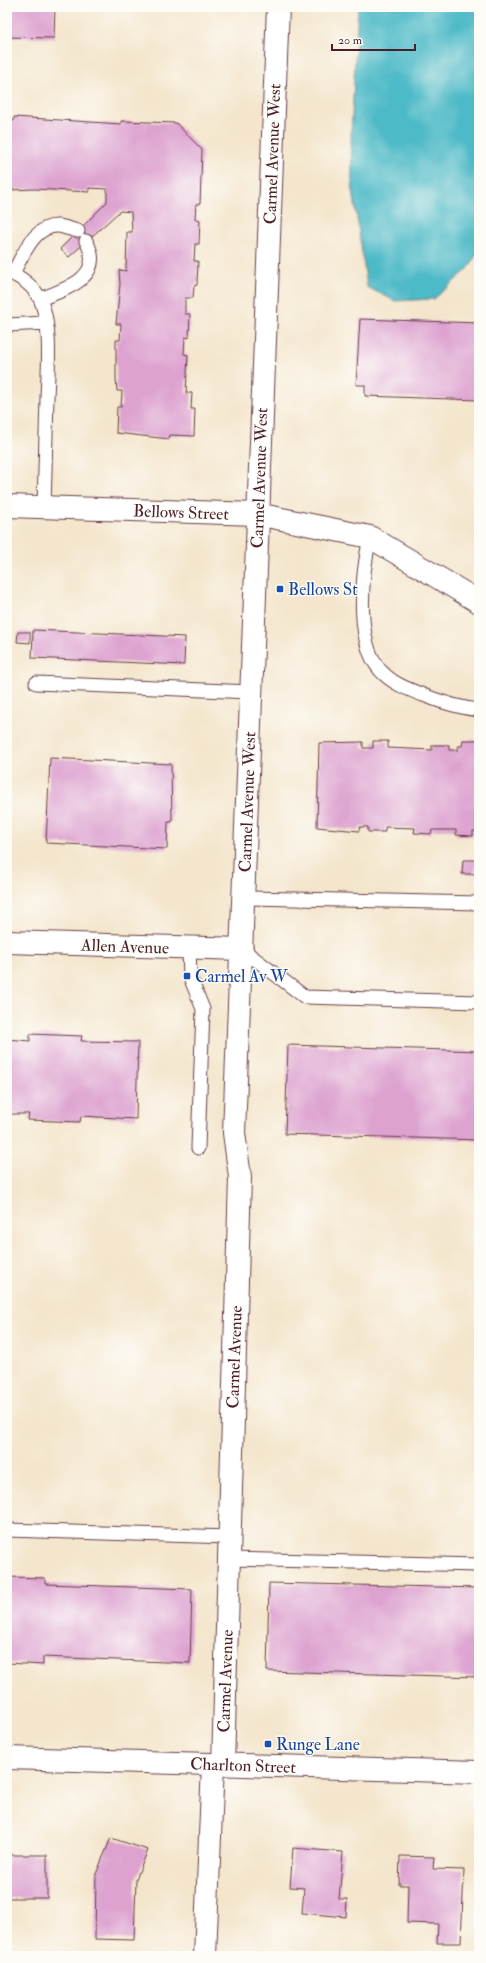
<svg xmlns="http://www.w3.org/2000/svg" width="486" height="1963" font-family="'IM FELL Double Pica',serif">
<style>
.water{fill:#4dbac7;stroke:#4c6c79}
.building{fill:#dda2d0}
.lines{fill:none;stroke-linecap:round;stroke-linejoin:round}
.service-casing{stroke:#643d43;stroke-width:15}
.minor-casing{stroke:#643d43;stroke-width:24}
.tertiary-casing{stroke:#643d43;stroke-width:24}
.service{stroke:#fff;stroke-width:13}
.minor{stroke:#fff;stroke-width:22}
.tertiary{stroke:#fff;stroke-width:22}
.transit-dot{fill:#1a4fb4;stroke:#fdfcf7;stroke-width:1.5}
.labels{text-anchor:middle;stroke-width:3;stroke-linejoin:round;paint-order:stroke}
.street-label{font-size:17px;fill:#4a1f2b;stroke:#fdfcf7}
.transit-label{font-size:17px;fill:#164399;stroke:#fdfcf7;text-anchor:start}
</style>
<rect width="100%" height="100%" fill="#fdfcf7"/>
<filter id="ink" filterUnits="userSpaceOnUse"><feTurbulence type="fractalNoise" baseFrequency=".025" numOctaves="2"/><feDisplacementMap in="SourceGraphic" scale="8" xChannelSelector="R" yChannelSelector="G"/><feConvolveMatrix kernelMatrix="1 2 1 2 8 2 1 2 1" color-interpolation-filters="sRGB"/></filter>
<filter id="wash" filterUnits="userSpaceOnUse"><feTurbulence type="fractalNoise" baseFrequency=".012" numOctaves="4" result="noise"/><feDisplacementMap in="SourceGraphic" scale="16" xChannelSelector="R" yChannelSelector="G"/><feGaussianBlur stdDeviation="0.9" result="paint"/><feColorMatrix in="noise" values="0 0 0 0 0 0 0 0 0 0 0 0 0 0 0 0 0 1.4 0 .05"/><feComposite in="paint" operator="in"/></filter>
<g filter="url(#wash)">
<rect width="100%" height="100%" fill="#f4e6cd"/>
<path class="water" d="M358,7h121v243l-11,19 -34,30 -39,2 -28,-14 -15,-103 -1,-51z"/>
<g id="blocks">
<path class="building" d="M7,7h48l-1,31 -47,-1z
M14,117l107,7v-3l55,2 26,27 -2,54h-4l-1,15 5,1 -1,24h-4l-1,17h4l-1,24 -3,1 -1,12h-8v16h5l-1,24 -4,-1 -1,17 4,1 -2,38h6l-1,16h4l-1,27 -24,-1 -1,4 -53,-6 1,-26h4l1,-16h-5l-1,-12v-39h4l1,-16h-5l4,-40 -1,-14 7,1 1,-39h5l-1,-20 -11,-1 -51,46 -9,-8 47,-47v-13l-18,-1v4l-54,-3 -25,1v7h-3v-76h7z
M360,319l119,4v77l-114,-4v-11h-9z
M33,630l152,7 -1,28 -152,-7z
M18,632h12v11l-13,-1z
M463,740h16v91h-6v5l-17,-1v-5h-24l-1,4 -17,-1 1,-5 -30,-1v5h-17v-5h-8l-1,4 -42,-4 2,-84 44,-1v6h10v-7h15v7l44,2v-5h17v5h9v-4h4z
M50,758l121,6 1,58h-4l-1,27 -121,-6z
M463,860h12v14h-13z
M30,1034l52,2 -1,5 57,1 -2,77 -55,-3 -1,6 -52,-2 1,-6h-22v-75l23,2z
M288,1045l191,6v89l-194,-6z
M7,1577l38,1v6l147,5 -2,74 -147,-6v8l-36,-2z
M269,1583l210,5v89l-212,-6z
M111,1838l37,12 -12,29 -2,61 -39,-1 1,-65z
M293,1848l50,4 -4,47h8l-1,18 -44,-4 2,-25 -14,-1z
M7,1855h40v43h-40z
M400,1856l34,1 -1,12 31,1 -3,73h-24l1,-19 -31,-1 1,-38h-9z"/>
</g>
</g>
<g filter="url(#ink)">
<use href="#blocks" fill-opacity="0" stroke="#643d43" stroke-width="1"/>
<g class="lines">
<g class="service-casing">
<path id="service" d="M7,272c13,4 28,15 34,29 11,29 7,66 6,97 -1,36 -2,73 -3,109
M13,273c10,-17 21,-49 46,-47 6,1 13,4 19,5
M40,299c26,-10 66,-22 46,-58
M7,325l39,-2
M370,537c-8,37 -17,111 15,138 11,10 25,15 38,20 18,7 37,13 56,15
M36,683l215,9
M244,898l235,5
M189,948l1,29 13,32 -5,139
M242,949l63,48 174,5
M7,1530l222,7
M228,1559l251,6"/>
</g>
<g class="minor-casing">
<path id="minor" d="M7,506l250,8 113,23 109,65
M7,942l235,7
M223,1765l17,-588 -6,-44 44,-1126
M205,1956l8,-192"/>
</g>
<g class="tertiary-casing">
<path id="tertiary" d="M7,1758l472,14"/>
</g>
<use href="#service" class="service"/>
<use href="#minor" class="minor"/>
<use href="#tertiary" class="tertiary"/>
</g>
</g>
<g class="transit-dot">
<rect x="276" y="585" width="8" height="8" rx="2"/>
<rect x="183" y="972" width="8" height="8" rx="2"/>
<rect x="264" y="1740" width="8" height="8" rx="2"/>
</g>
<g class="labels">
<g class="street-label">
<text transform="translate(272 154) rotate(-88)" y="6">Carmel Avenue West</text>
<text transform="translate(259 478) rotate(-88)" y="6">Carmel Avenue West</text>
<text transform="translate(181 512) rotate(2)" y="6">Bellows Street</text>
<text transform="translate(247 802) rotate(-88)" y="6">Carmel Avenue West</text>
<text transform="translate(125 946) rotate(2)" y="6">Allen Avenue</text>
<text transform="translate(234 1357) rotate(-88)" y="6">Carmel Avenue</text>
<text transform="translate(225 1681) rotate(-88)" y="6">Carmel Avenue</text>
<text transform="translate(243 1765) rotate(2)" y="6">Charlton Street</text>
</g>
<g class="transit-label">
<text x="288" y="595">Bellows St</text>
<text x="195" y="982">Carmel Av W</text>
<text x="276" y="1750">Runge Lane</text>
</g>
</g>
<rect width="486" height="1963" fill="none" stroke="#fdfcf7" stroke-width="24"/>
<path d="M332 44v6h83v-6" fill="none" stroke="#4a1f2b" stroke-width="2"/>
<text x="338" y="44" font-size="12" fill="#4a1f2b" stroke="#fdfcf7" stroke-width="3" paint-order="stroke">20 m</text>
</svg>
